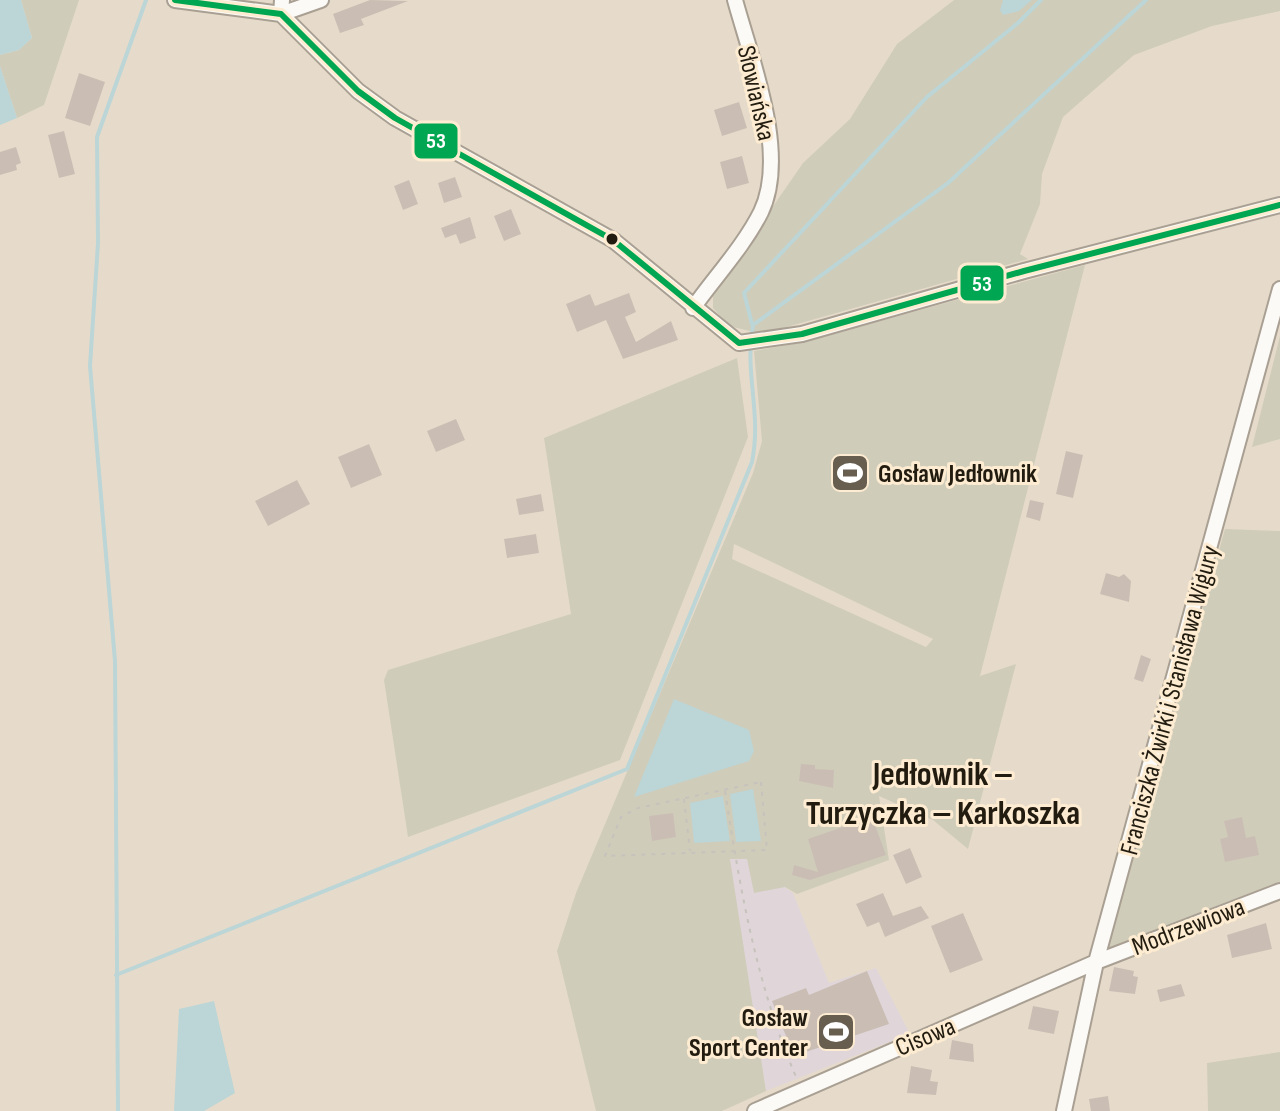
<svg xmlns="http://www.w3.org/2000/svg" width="1280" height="1111" font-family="'Sofia Sans Condensed',sans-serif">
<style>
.commercial{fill:#e0d6da}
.green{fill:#d0ccba;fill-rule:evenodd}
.water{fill:#bcd5d6}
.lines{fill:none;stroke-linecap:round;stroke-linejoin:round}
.stream{stroke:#bcd5d6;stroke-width:4}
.building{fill:#cabeb4}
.street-casing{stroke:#a9a093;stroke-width:18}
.path{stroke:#c6c2bc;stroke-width:2;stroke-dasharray:4 6;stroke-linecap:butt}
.street{stroke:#fbfaf7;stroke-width:14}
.bus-1-casing{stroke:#fdecd1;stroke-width:12}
.bus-1{stroke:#00a651;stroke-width:6}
.bus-dot{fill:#221b0f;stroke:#fdecd1;stroke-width:3}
.labels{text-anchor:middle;stroke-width:6;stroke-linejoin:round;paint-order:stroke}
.street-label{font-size:26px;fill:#221b0f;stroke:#fdecd1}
.poi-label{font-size:26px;font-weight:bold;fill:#221b0f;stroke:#fdecd1;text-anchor:start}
.district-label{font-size:34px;font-weight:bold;fill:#221b0f;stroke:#fdecd1}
.line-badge{stroke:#fdecd1;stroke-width:3}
.badge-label{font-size:22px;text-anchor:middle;font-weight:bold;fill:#fff}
</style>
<rect width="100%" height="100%" fill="#e6dbca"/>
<path class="commercial" d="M728,858l19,1 46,34 36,90 47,-15 34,66 -144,57z"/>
<path class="green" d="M21,0h58l-35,105 -27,13 -17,-52v-11l19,-5 13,-12z
M954,0h326v11l-68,15 -78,29 -71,62 -21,57 -2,30 -20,50 8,5 -266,75 -33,-8 -16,-18v-15l90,-130 47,-44 47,-75z
M1085,265l-105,411 36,-12 -48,185 -35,-29 -54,-24 10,64 -92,34 -12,-7 -31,6 -7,-34h-17l36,232 -44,20h-126l-39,-160 19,-58 177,-420 9,-32 -8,-90 45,-8zM734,544l199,95 -7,8 -194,-88z
M1280,336v103l-28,8z
M737,358l11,79 -128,323 -212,77 -24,-157 4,-10 183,-56 -27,-176z
M1225,529l55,2v352l-174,69z
M1280,1052v59h-72l-1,-48z"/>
<path class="water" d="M0,0h21l11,38 -13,12 -19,5z
M1003,0h29l-13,11 -16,4 -3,-5z
M0,66l17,52 -17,7z
M674,699l75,31 5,21 -5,10 -115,36z
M753,789l8,52 -25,1 -6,-48z
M723,796l7,45 -36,2 -4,-40z
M214,1001l21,92 -31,18h-30l5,-102z"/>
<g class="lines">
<path class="stream" d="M752,324l-8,-31 183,-196 91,-74 23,-23
M116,975l511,-206 125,-307c10,-50 -8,-88 1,-137l195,-142 198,-183
M118,1111l-3,-450 -25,-295 8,-123 -1,-106 49,-137"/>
</g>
<path class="building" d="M370,0l38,1 -47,18 3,6 -24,8 -7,-19z
M79,73l26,9 -15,44 -25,-8z
M739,102l8,26 -25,8 -8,-26z
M64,131l11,43 -16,4 -11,-43z
M16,147l5,16 -5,2 1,5 -17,5v-23z
M742,156l7,27 -22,6 -7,-27z
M455,177l7,20 -18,6 -6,-20z
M409,180l9,24 -15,6 -9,-24z
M511,209l10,25 -17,7 -10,-25z
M470,217l6,21 -16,6 -4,-10 -11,4 -4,-10z
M629,293l7,19 -11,5 11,25 35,-21 7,19 -55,19 -17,-39 -29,12 -11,-28 24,-10 5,12z
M456,419l9,21 -29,12 -9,-21z
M369,444l13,31 -31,13 -13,-31z
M1066,451l17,4 -10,43 -17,-4z
M297,480l13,24 -42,22 -13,-25z
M541,494l3,17 -25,4 -3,-16z
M1030,500l14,3 -4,18 -14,-4z
M536,534l3,19 -32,5 -3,-19z
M1106,573l13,4 5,-3 7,7 -2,21 -29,-8z
M1141,655l10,4 -8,23 -9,-3z
M801,764l14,1v4l19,1 -1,18 -34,-7z
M673,813l3,24 -24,4 -3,-25z
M872,817l14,38 -76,25 -18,-5 2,-10 24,7 -10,-33z
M1242,817l4,21 9,-2 4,19 -34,7 -5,-23 8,-2 -4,-16z
M910,848l12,29 -16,7 -13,-29z
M883,893l10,23 28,-10 8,12 -44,19 -6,-15 -12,5 -11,-23z
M963,913l20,47 -33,13 -19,-47z
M1266,923l6,26 -40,9 -5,-23z
M1114,967l20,4 -1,5 5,1 -3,17 -26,-3z
M867,971l22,53 -95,32 -22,-55 34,-13 3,7z
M1181,984l4,12 -25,6 -3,-12z
M1033,1006l26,5 -5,23 -26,-5z
M952,1040l21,4 1,18 -25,-3z
M911,1066l21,4 -2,11 8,1 -2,13 -29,-2z
M1108,1096l2,15h-19l-2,-12z"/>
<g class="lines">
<g class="street-casing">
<path id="street" d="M175,0l106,14 40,-14
M282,0l-1,14 77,77 37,27 218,122 126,103 63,-9 222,-63 256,-66
M693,308c22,-31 51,-62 68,-96 28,-58 -10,-153 -26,-212
M755,1111l341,-149 184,-71
M1064,1111l32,-149 184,-673"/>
</g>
<path class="path" d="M761,782l6,68 -162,6 16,-39 17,-9z
M725,791c15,98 32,197 72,288
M684,799l6,52"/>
<use href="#street" class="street"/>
<g class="bus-1-casing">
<path id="bus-1" d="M175,0l106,14 77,77 37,27 218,122 126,103 63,-9 222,-63 256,-66"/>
</g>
<use href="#bus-1" class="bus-1"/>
</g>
<defs>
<g id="stadium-square" transform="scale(2)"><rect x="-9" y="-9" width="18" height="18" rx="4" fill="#675e50" stroke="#fdecd1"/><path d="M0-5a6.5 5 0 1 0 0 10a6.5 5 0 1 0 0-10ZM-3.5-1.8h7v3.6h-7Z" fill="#fff"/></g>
</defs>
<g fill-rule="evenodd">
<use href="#stadium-square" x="850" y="473"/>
<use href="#stadium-square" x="836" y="1032"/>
</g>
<circle class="bus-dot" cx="612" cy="239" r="7"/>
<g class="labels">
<g class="street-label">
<text transform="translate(757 93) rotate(77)" y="9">Słowiańska</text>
<text transform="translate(1169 700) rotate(-75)" y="9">Franciszka Żwirki i Stanisława Wigury</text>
<text transform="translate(1188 926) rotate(-21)" y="9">Modrzewiowa</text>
<text transform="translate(925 1036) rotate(-23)" y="9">Cisowa</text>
</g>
<g class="poi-label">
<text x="878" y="482">Gosław Jedłownik</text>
<text x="808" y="1026" text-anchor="end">Gosław<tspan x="808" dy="30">Sport Center</tspan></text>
</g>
<g class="district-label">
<text x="943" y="785">Jedłownik –<tspan x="943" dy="39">Turzyczka – Karkoszka</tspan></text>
</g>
</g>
<g class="line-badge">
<rect x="413" y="122" width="46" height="38" rx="8" fill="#00a651"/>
<rect x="959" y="264" width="46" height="38" rx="8" fill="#00a651"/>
</g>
<g class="badge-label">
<text x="436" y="148">53</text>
<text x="982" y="291">53</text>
</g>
</svg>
